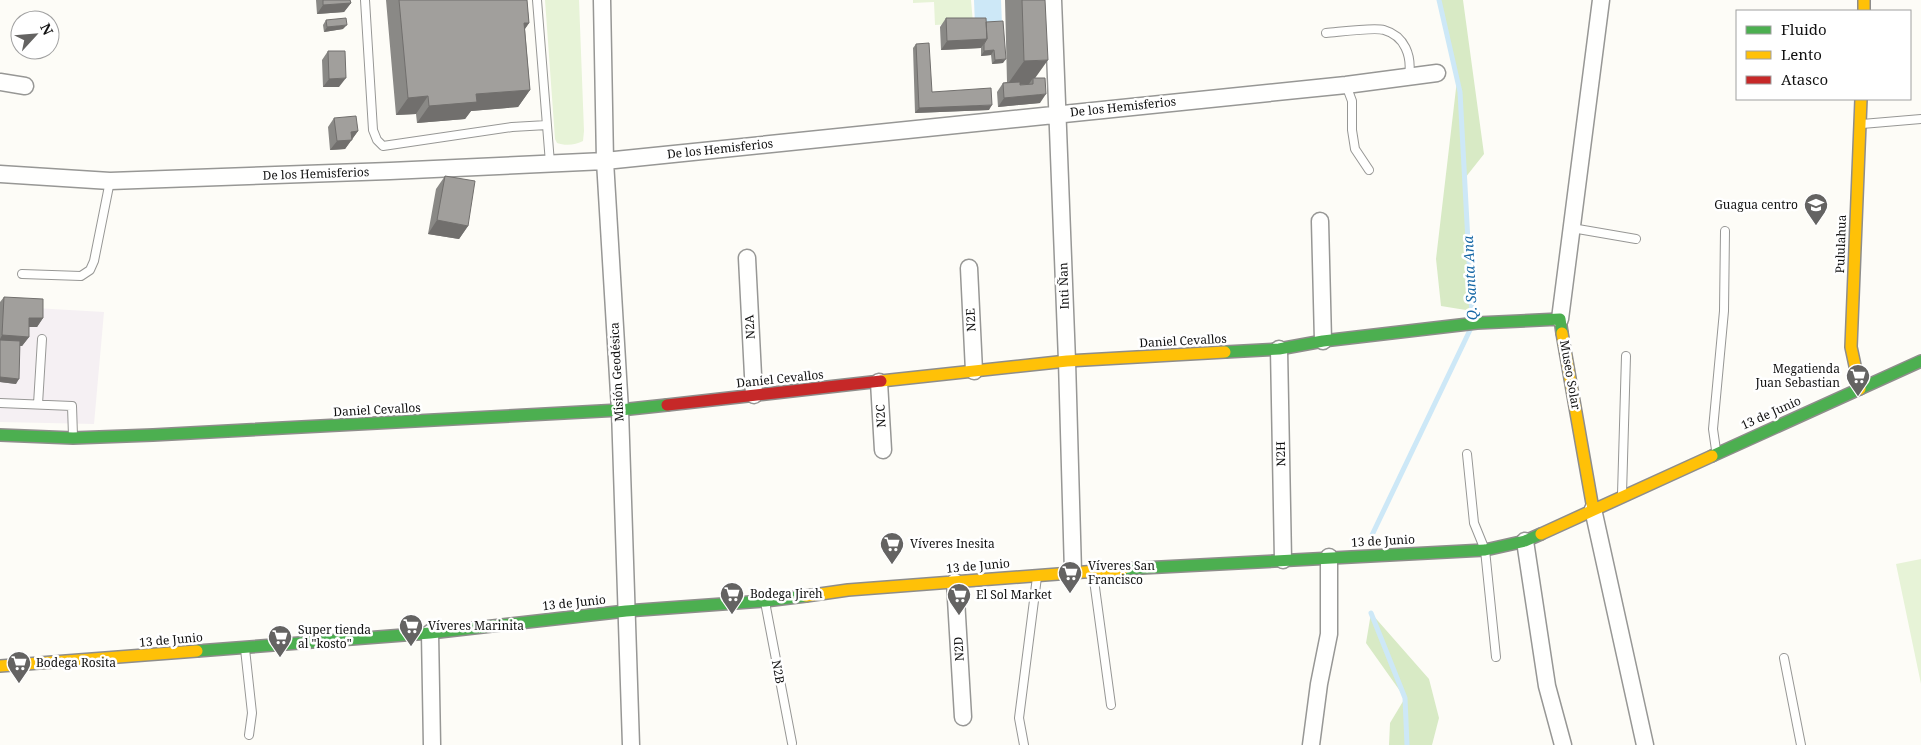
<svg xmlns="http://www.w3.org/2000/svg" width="1921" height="745" font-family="'Noto Serif',serif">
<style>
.industrial{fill:#f5f0f3}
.green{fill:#e7f3d7}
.forest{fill:#d8eac5}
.water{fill:#cde8f7}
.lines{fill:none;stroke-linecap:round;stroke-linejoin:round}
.stream{stroke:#cde8f7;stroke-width:5}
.lane-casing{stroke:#979795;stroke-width:10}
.street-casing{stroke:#979795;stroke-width:19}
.fast-casing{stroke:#8e8d8b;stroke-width:14}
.slow-casing{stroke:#8e8d8b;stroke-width:14}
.jam-casing{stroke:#8e8d8b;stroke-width:14}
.lane{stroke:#fffffe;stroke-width:8}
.street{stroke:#fffffe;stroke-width:16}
.fast{stroke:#4caf50;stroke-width:11}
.slow{stroke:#ffc107;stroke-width:11}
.jam{stroke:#c62828;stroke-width:11}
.wall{fill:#8a8986}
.shaded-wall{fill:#716f6d}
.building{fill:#a19f9c;stroke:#716f6d}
.labels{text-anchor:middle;stroke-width:5;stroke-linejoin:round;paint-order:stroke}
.street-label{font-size:12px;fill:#111;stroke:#fff}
.poi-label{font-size:12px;fill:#111;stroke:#fff;text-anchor:start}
.water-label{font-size:14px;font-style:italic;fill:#1768a6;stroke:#fff}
</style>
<rect width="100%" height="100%" fill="#fdfcf7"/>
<path class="industrial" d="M0,306l104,6 -10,112 -94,-2z"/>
<path class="green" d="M545,0h34l5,131 -1,10c-7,4 -18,5 -26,2l-2,-4z
M913,0h58l2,23 -38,2 -1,-23 -21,1z
M1921,559v125l-25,-120z"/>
<path class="forest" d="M1439,0h24l21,154 -19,24 7,133 -31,-5 -5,-47 21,-179z
M1371,613l58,66 10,39 -7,27h-43l1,-22 15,-25 -39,-55z"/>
<path class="water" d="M974,0h27l1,25 -27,1z"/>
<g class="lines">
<path class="stream" d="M1439,0l21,92 12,225
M1372,535l98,-205
M1371,613l34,85 2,47"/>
<g class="lane-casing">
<path id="lane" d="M365,0l8,130 4,10 6,6 129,-19 35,-2
M537,0l13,163
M1326,33c13,-1 48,-6 58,-3 21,6 28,26 25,46
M1346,85l6,16v29l3,19 14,21
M1862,124l59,-5
M1572,228l64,11
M22,274l59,2 9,-6 4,-9 16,-80
M0,403l72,3 1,30
M38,404l4,-65
M1716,450l-3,-21 11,-118 1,-80
M1467,454l7,69 11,27 11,107
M1622,494l4,-138
M1093,573l18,132
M765,602l27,141
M245,649l7,64 -3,22
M1784,658l17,87
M1024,745l-5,-27 18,-141"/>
</g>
<g class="street-casing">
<path id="street" d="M602,0l3,161 15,249 11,335
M1053,0l14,361 6,211
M0,82l25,4
M0,174l110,7 280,-10 215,-10 741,-76 91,-12
M1320,221l3,120
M747,258l7,137
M969,268l5,103
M1560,319l41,-319
M1279,349l4,211
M879,382l4,68
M1593,509l52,236
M1525,541l22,145 16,59
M955,582l8,135
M430,633l2,112
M1311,745l8,-61 10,-50v-77"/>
</g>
<g class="fast-casing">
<path id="fast" d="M1225,352l54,-3 44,-8 154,-18 83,-4 2,14
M0,435l73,3 80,-3 467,-25 47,-5
M1712,456l209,-95
M1123,569l362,-19 40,-9 16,-7
M197,651l233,-18 196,-22 139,-10 41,-5"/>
</g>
<g class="slow-casing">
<path id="slow" d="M1864,0v11
M1562,333l31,176
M881,381l186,-20 158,-9
M1860,389l-9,-42 10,-248
M1541,534l171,-78
M806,596l42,-6 275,-21
M0,666l197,-15"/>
</g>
<g class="jam-casing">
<path id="jam" d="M667,405l214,-24"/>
</g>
<use href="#lane" class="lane"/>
<use href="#street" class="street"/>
<use href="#fast" class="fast"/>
<use href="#slow" class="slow"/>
<use href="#jam" class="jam"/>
</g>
<path class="wall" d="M316,0h34l1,3 -7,9 -27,2z
M386,0h141l2,23 -4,6 5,61 -12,17 -47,4 -6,8 -48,4 -1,-9 -20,1z
M1005,0h40l-10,78 5,25 -42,4 -1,-15 6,-9 4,-1z
M946,18l40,4 17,41 -11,1 -1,-9 -10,1v-8l-40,2 -1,-23z
M326,20l17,9 -19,3 -1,-7z
M916,44l16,48 57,18 -74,3 -2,-65z
M328,51l11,36h-16l-1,-27z
M334,118l24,13 -13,18 -15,1 -2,-23z
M445,176l23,50 -9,13 -31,-5 8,-45z
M4,297l39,21 -6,9h-8v10l-7,9h-2l-4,38 -16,-2v-80z"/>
<path class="shaded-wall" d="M351,3l-7,9 -27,2 6,-9z
M524,23h5l-12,17z
M347,25l-4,4 -19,3 3,-5z
M987,39l-6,9 -40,2 6,-9z
M994,50l-3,5 -10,1 3,-5z
M1006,59l-3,4 -11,1 3,-4z
M1048,60l-15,21v-3l-4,6 -22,1 17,-24z
M346,78l-7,9h-16l6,-8z
M530,90l-12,17 -47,4 -6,8 -48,4 12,-17 47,-12z
M1046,94l-6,9 -42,4 6,-9z
M428,96l-12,18 -20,1 12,-17z
M992,105l-3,5 -74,3 4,-5z
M358,131l-13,18 -15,1 7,-9 14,-9z
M437,220l31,6 -9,13 -31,-5z
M29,318h14l-6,9h-14z
M2,335l27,2 -7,9 -22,-2v-5z
M0,377l19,2 -3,5 -16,-2z"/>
<path class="building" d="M323,0h27l1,3 -28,2z
M399,0h128l2,23h-5l6,67 -54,4 1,8 -48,4 -1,-10 -20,2z
M1022,0h23l3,60 -24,1z
M346,18l1,7 -20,2 -1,-7z
M946,18h40l1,21 -40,2z
M1003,21l3,38 -11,1 -1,-10 -10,1v-7l3,-5 -1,-17z
M929,43l3,49 59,-4 1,17 -73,3 -3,-64z
M328,51h17l1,27 -17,1z
M1033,78h12l1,16 -42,4 -1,-15 17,-1v3l13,-1z
M356,116l2,15 -7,1 1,8 -15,1 -3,-23z
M445,176l30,5 -7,45 -31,-6z
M4,297l39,2v19h-14v19l-27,-2z
M0,340l20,1 -1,38 -19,-2z"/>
<defs>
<g id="school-pin" transform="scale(1.25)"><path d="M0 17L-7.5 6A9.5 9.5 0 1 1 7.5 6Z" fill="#646362" stroke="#fff"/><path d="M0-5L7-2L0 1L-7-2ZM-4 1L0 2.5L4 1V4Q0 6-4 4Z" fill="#fff"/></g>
<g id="supermarket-pin" transform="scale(1.25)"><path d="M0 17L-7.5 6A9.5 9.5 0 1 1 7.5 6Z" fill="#646362" stroke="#fff"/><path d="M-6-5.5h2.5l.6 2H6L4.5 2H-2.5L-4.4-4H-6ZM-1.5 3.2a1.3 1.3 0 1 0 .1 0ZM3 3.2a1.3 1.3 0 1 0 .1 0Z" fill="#fff"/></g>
</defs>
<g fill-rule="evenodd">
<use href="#school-pin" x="1816" y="205"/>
<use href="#supermarket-pin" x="1858" y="376"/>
<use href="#supermarket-pin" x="892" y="544"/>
<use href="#supermarket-pin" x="1070" y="573"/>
<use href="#supermarket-pin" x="732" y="594"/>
<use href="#supermarket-pin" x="959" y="595"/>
<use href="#supermarket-pin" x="411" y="626"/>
<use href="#supermarket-pin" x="280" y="637"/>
<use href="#supermarket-pin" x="19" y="663"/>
</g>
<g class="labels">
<g class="street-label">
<text transform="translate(1123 107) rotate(-6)" y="4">De los Hemisferios</text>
<text transform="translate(720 149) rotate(-6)" y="4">De los Hemisferios</text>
<text transform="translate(316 174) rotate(-2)" y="4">De los Hemisferios</text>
<text transform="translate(1841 244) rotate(-88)" y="4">Pululahua</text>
<text transform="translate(1064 286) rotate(-92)" y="4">Inti Ñan</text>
<text transform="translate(971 320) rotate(-93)" y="4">N2E</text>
<text transform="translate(750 327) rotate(-93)" y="4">N2A</text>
<text transform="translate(1183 341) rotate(-3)" y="4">Daniel Cevallos</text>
<text transform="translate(617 372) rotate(-93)" y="4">Misión Geodésica</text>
<text transform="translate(1570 375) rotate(80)" y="4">Museo Solar</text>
<text transform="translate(780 379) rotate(-6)" y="4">Daniel Cevallos</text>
<text transform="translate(377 410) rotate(-3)" y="4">Daniel Cevallos</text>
<text transform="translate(1771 413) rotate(-24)" y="4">13 de Junio</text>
<text transform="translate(881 416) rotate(-93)" y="4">N2C</text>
<text transform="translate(1281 454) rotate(-91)" y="4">N2H</text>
<text transform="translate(1383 541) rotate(-3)" y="4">13 de Junio</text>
<text transform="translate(978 566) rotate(-5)" y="4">13 de Junio</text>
<text transform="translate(574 603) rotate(-6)" y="4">13 de Junio</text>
<text transform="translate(171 640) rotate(-5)" y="4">13 de Junio</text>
<text transform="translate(959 649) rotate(-93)" y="4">N2D</text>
<text transform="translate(778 672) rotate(79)" y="4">N2B</text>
</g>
<g class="poi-label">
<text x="1798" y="209" text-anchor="end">Guagua centro</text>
<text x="1840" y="373" text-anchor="end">Megatienda<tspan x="1840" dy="14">Juan Sebastian</tspan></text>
<text x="910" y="548">Víveres Inesita</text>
<text x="1088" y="570">Víveres San<tspan x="1088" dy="14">Francisco</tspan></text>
<text x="750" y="598">Bodega Jireh</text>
<text x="976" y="599">El Sol Market</text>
<text x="428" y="630">Víveres Marinita</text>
<text x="298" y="634">Super tienda<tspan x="298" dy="14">al "kosto"</tspan></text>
<text x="36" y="667">Bodega Rosita</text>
</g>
<g class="water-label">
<text transform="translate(1470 278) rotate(-93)" y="5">Q. Santa Ana</text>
</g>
</g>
<rect x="1736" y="10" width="175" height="90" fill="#ffffff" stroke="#a0a0a0"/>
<rect x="1746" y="26" width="25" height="8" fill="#4caf50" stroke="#a0a0a0"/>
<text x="1781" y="35" font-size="15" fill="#111111">Fluido</text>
<rect x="1746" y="51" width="25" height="8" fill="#ffc107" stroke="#a0a0a0"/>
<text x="1781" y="60" font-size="15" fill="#111111">Lento</text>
<rect x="1746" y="76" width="25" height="8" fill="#c62828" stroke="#a0a0a0"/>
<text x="1781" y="85" font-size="15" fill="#111111">Atasco</text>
<g transform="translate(35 35) rotate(64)"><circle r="24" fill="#ffffff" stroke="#a0a0a0"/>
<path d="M0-4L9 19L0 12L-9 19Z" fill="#646362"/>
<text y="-8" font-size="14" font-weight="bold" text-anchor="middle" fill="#111111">N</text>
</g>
</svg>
